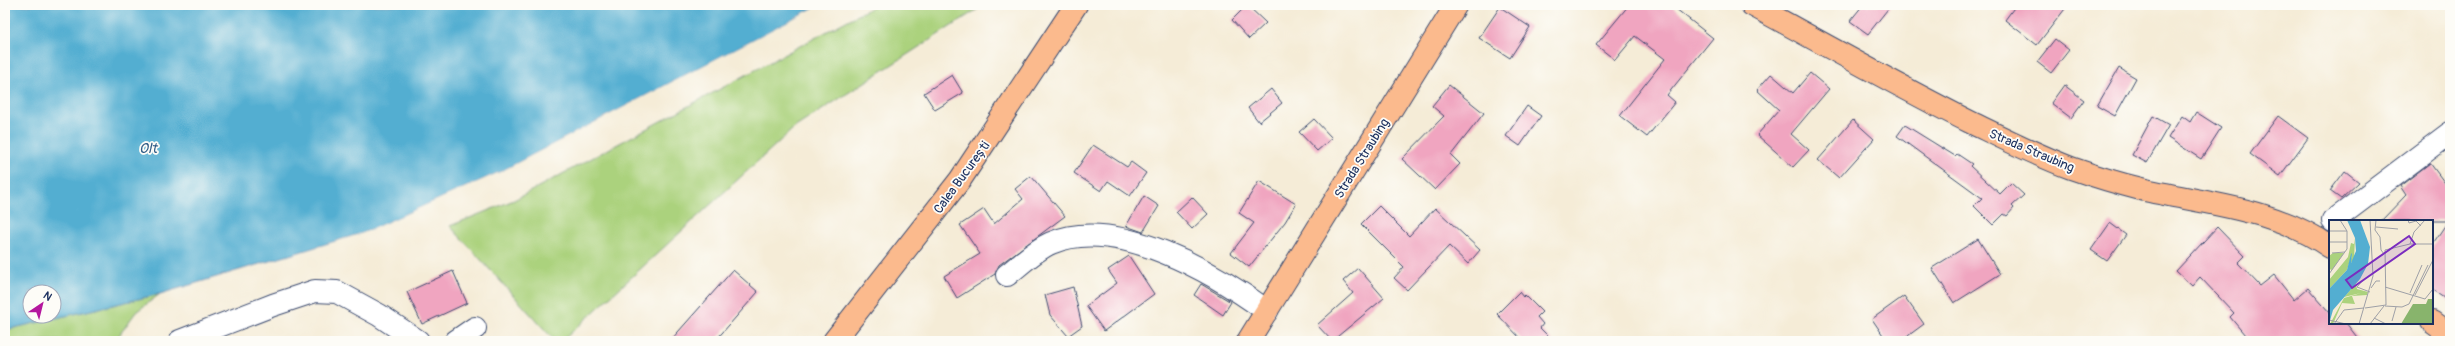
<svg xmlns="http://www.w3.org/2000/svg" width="2455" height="346" font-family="Pangolin,sans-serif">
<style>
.green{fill:#abd27d;stroke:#63806e}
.water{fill:#53aed1;stroke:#376e98;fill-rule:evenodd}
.pier{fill:#f5ecd7}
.building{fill:#f0a5c0}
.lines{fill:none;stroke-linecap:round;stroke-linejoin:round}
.minor-casing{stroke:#3c4b70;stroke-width:24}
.major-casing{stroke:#3c4b70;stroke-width:24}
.highway-casing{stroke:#3c4b70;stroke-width:24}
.minor{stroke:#fff;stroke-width:22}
.major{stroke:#fbba8d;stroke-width:22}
.highway{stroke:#fbba8d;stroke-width:22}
.labels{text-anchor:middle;stroke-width:3.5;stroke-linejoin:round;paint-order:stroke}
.street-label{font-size:13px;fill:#1b2f5e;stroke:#fdfcf7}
.water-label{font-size:14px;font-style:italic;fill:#2f5b86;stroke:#fdfcf7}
.inset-road{fill:none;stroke:#9ea0a7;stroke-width:1}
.view{fill:#7b2cbf;fill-opacity:0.15;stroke:#7b2cbf;stroke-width:2}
.inset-edge{fill:none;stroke:#1b2f5e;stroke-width:2}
</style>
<rect width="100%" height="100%" fill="#fdfcf7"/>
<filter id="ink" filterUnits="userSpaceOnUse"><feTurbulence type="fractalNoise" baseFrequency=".025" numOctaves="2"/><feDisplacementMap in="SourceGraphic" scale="8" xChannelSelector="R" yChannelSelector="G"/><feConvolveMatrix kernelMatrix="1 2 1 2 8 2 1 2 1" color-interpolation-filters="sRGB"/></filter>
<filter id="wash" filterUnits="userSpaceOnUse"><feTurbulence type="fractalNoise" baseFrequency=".012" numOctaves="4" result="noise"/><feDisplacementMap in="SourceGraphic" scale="16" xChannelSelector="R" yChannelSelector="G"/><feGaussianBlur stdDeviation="0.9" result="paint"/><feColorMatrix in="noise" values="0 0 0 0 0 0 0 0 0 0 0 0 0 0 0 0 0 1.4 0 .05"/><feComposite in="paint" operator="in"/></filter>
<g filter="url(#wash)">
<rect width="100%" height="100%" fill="#f5ecd7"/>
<path class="green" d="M876,5c13,0 23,5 36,0h72l-190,123 -232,213h-7l-105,-115 64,-26z
M160,294l-24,18 -21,29h-110v-11z"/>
<path class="water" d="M5,5h814l-319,167 -137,61 -203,61 -155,36zM30,292h24v24h-24z"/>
<path class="pier" d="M819,5h2l-321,169 -137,60 -208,63 208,-64 137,-61z"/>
<g id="blocks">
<path class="building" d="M1247,5l19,18 -17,16 -17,-19z
M1629,5h42l42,33 -46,57 8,7 -28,35 -27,-21 45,-57 -30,-23 -20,24 -19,-15z
M1863,5h28l-23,29 -18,-13z
M2016,5h52l-31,40 -32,-25z
M1500,7l30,20 -20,31 -31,-20z
M2055,39l14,11 -18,23 -14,-11z
M2119,68l17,10 -21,38 -18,-10z
M1810,73l19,16 -38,45 18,16 -16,17 -36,-32 22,-25 -22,-20 14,-16 22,19z
M952,75l11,18 -28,17 -11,-17z
M1449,85l35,28 -33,42 9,9 -25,26 -33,-31 42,-43 -12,-10z
M2064,85l20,15 -13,18 -20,-15z
M1271,89l11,14 -23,19 -11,-14z
M1527,106l14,10 -21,30 -14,-10z
M2196,112l25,16 -20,31 -33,-21 14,-22 8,6z
M2153,116l16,9 -22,38 -15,-8z
M2278,116l30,22 -28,38 -30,-22z
M1314,119l18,19 -15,13 -18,-19z
M1853,120l21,19 -35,39 -21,-18z
M1905,125l50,31 2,-2 15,10 -2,2 30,28 11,-11 13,12 -12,11 2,2 -7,8 -3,-2 -11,11 -19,-19 8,-8 -85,-62z
M1093,145l34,22 4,-5 15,11 -16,23 -22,-15 -7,10 -27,-18z
M2430,163l20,27v111l-18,-12v-44l16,-24h-67l25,-26 -6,-9z
M2345,171l14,11 -18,17 -11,-8z
M1031,176l34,40 -66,49 -4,9 -38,24 -13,-22 36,-22 -20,-29 24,-16 10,15 29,-25 -8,-10z
M1259,181l37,23 -11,18 -36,45 -18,-14 23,-30 -15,-10z
M1144,196l15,10 -16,26 -17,-6z
M1192,197l16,17 -16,15 -16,-17z
M1379,206l30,30 26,-28 45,42 -12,14 -19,-18 -42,44 -13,-12 10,-11 -43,-43z
M2110,223l16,12 -19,26 -16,-11z
M2217,227l28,29 -7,7 22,23 14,-11 20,25 14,-12 22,25v10h16l14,18h-110l-20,-24 4,-4 -34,-36 -8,9 -16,-15z
M1978,239l22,35 -46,29 -22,-35z
M1129,256l25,38 -50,37 -18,-25 31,-23 -9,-13z
M1358,268l26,30 -52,43 -15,-16 36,-32 -10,-12z
M733,270l25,22 -43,49h-45z
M453,271l14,32 -45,21 -15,-32z
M1201,284l30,18 -8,13 -29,-20z
M1073,287l9,39 -14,10 -18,-21 -5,-20z
M1519,292l4,5 2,-2 17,17 -5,5 6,7 -3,4 13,13h-30l-26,-27z
M1904,296l20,28 -23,17h-14l-15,-22z"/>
</g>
</g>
<g filter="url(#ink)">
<use href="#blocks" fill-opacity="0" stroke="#3c4b70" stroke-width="1"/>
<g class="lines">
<g class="minor-casing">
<path id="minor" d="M2333,221l117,-88
M1007,275c14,-11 28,-25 44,-32 66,-28 164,30 216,68
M180,341l93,-36 42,-14 22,1 42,23 39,26
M456,341l19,-13"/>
</g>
<g class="major-casing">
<path id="major" d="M1752,5c72,39 144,80 218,117 33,16 66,33 101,46 23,8 46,15 70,21 64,15 134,19 189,58
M2432,322l18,13
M1248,341l208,-336"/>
</g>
<g class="highway-casing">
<path id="highway" d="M834,341l126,-161 116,-175"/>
</g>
<use href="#minor" class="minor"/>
<use href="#major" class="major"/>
<use href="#highway" class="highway"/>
</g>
</g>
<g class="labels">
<g class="street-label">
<text transform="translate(2032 150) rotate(23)" y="5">Strada Straubing</text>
<text transform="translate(1361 158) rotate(-58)" y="5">Strada Straubing</text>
<text transform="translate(961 177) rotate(-54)" y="5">Calea București</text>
</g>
<g class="water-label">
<text x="148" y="153">Olt</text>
</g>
</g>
<g transform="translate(2329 220)">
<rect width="104" height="104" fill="#f5ecd7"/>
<path d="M26,18l-1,21 -4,5 2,-10 -5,16 -18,19v-9l19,-23 3,-14 3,1zM4,33h11l-12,17 -3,-1v-13zM27,64l1,5 11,3 -1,3 -15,1 3,8 -13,-1 -9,21h-3l14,-26 17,-5 -17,4z" fill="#abd27d"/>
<path d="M99,79h5v25h-32l12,-20h13z" fill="#88b46c"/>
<path d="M18,0h13l10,27 -2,17 -8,15 -27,31 -4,14v-35l18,-19 4,-16 1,-1 -1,10 5,-12 -1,-13z" fill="#53aed1"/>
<path class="inset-road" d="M47,0l-1,10 5,7 1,13 3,4M79,0l1,3 7,-2 5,5M47,7l22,2M0,11h18M0,22h18M81,24l4,-12 11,-12M3,33l13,-1M0,54l18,-25v-18l-7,-11M35,59l-7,8 13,5M56,67l40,12 8,-10M42,68l5,-7h4M81,73l12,-28M86,75l18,-35M56,86l17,1 7,-3 19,-39M36,88l21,-3 -1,-55 25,-6h23M45,98l12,6M0,100l17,4M63,101l4,-14M5,104l10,-14 20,-2M30,104l14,-48 -3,-56M41,104l14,-18"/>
<path class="view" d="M80,16l6,8 -63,44 -6,-8z"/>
<rect width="104" height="104" class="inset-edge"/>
</g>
<rect width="2455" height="346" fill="none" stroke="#fdfcf7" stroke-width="20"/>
<g transform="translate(42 304) rotate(35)"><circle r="19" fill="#fdfcf7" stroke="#a3aaba"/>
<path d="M0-3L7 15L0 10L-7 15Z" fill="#b5179e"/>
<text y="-6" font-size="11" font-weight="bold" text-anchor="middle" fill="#1b2f5e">N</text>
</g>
</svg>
